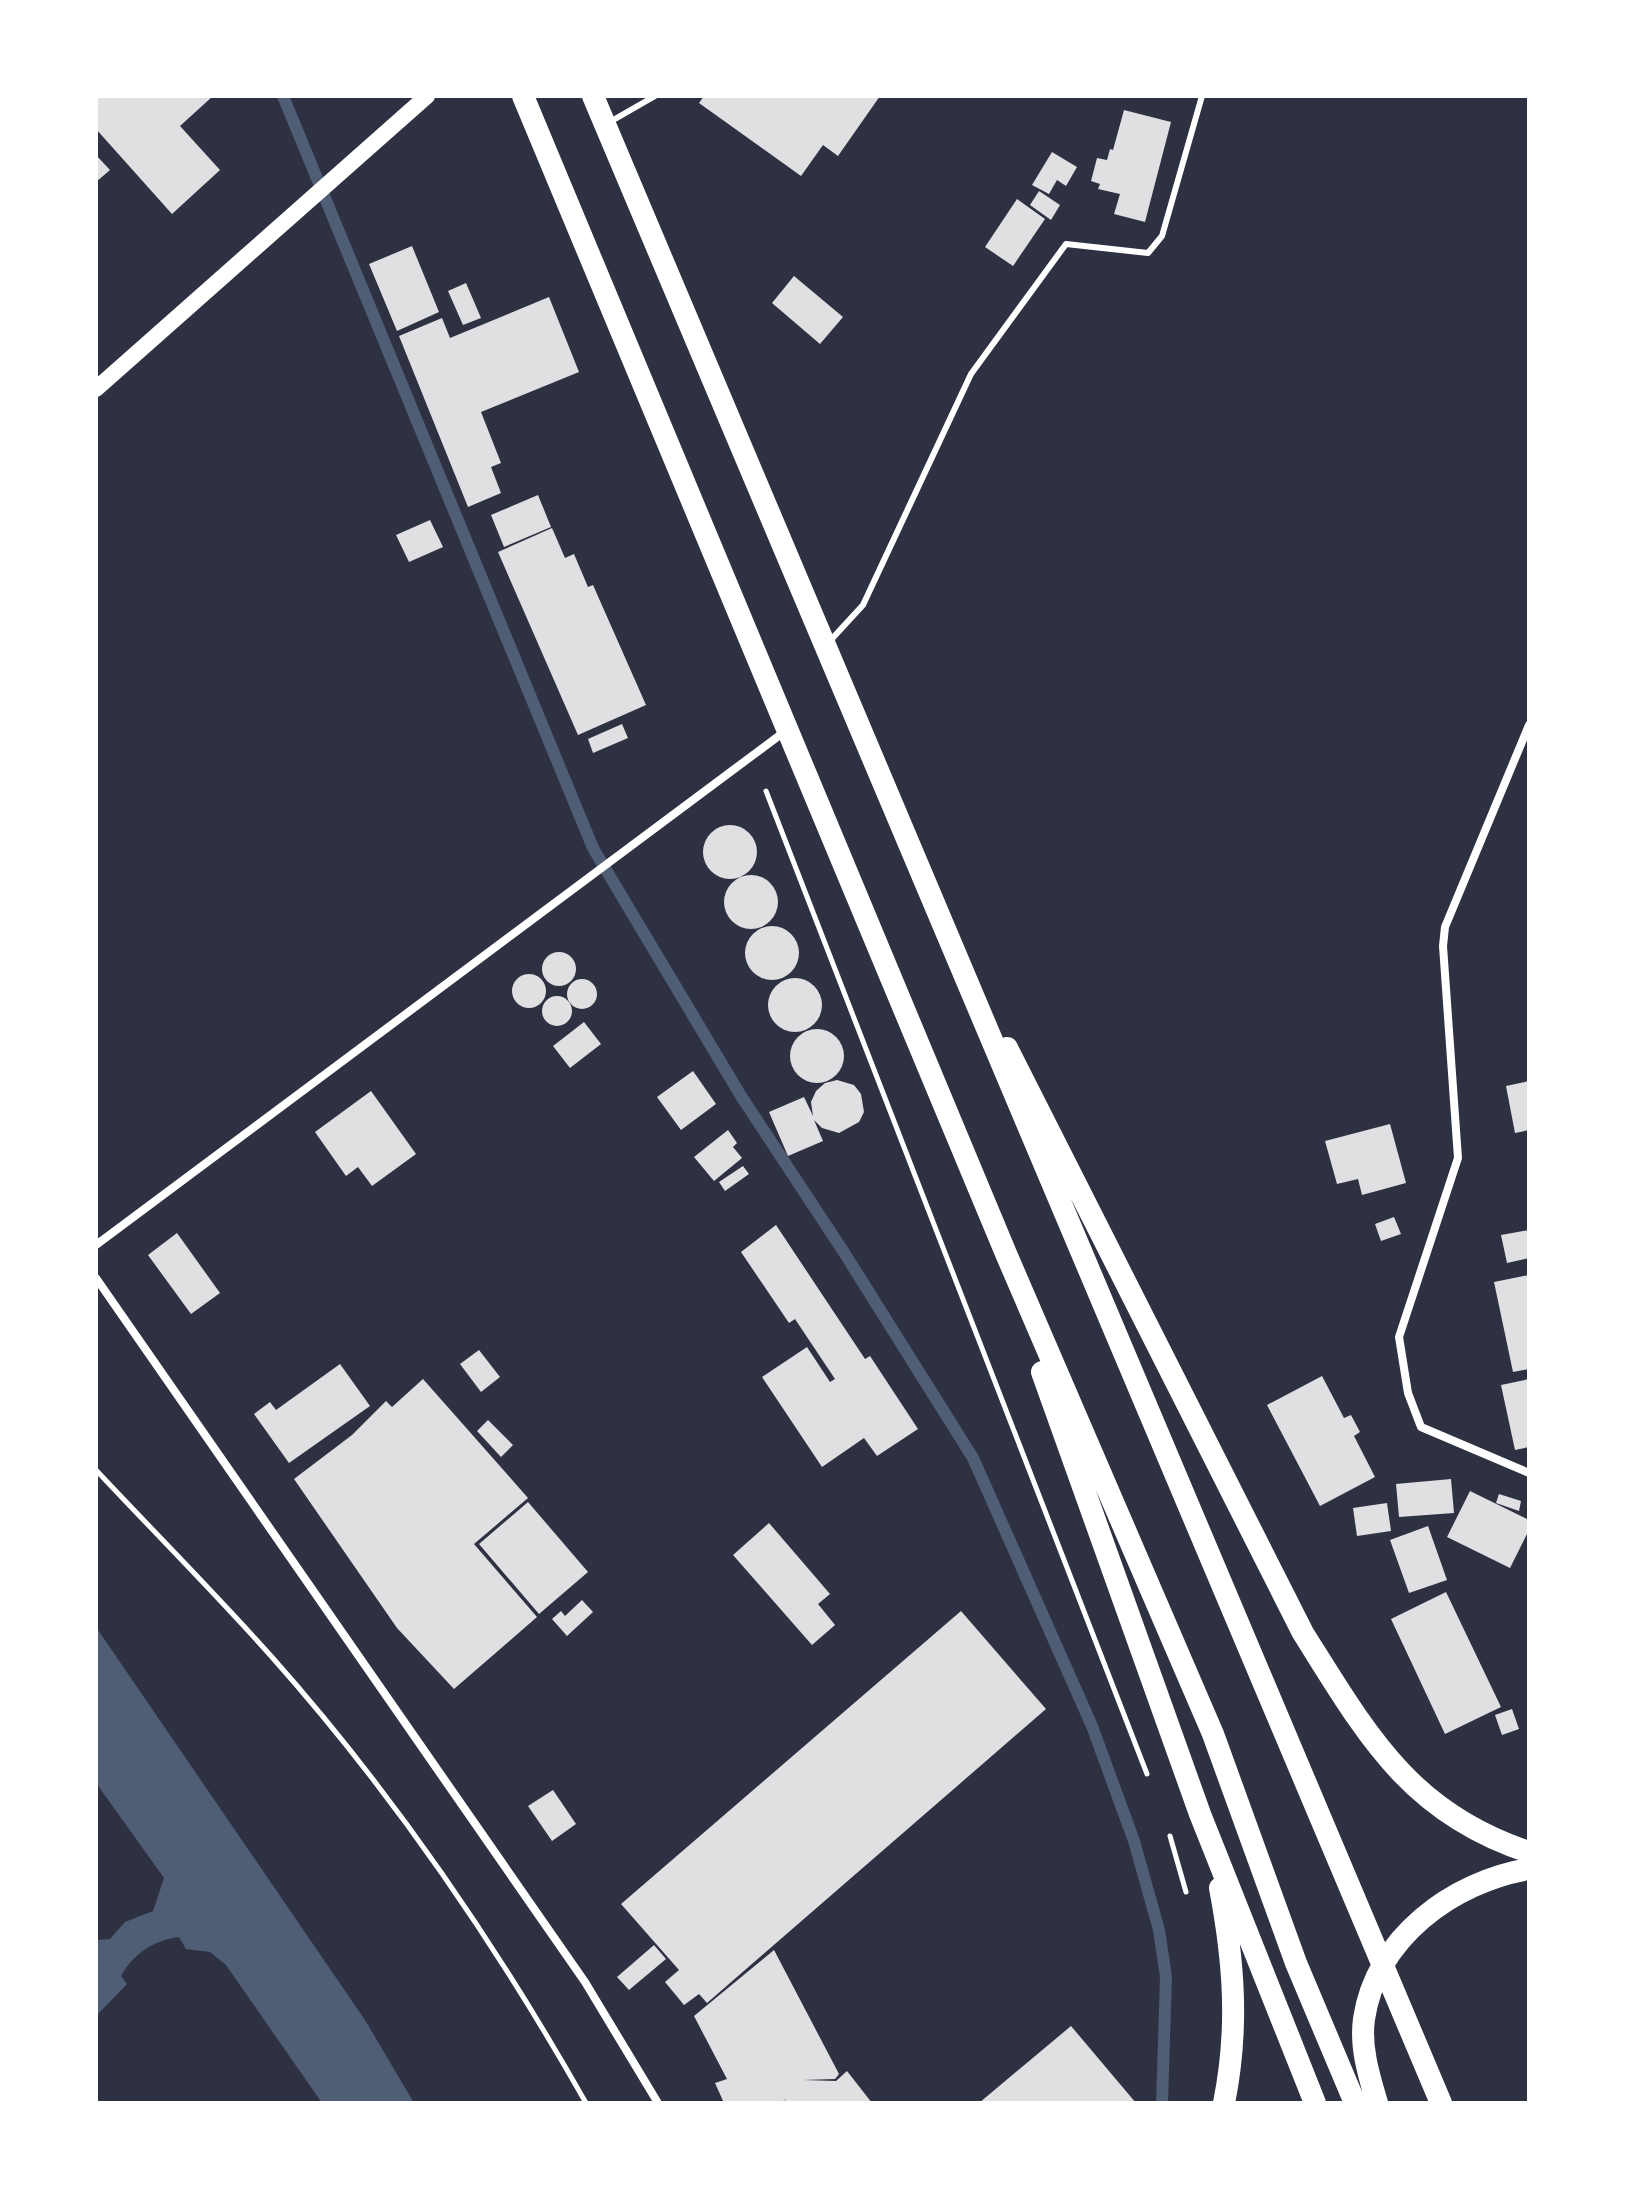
<svg xmlns="http://www.w3.org/2000/svg" width="1625" height="2199" font-family="Rubik,sans-serif">
<style>
.water{fill:#4f5d75}
.lines{fill:none;stroke-linecap:round;stroke-linejoin:round}
.stream{stroke:#4f5d75;stroke-width:12}
.building{fill:#e0e0e3}
.path{stroke:#fff;stroke-width:5}
.service{stroke:#fff;stroke-width:6}
.minor{stroke:#fff;stroke-width:8}
.secondary{stroke:#fff;stroke-width:16}
.trunk{stroke:#fff;stroke-width:22}
</style>
<rect width="100%" height="100%" fill="#2d3142"/>
<path class="water" d="M96,1627l269,393 49,83h-92l-96,-138 -16,-13 -24,-3 -7,-12c-26,4 -44,15 -58,39l6,8 -31,32v-76l14,-1 15,-17 28,-11 11,-33 -68,-95z"/>
<g class="lines">
<path class="stream" d="M283,96l310,752 148,248 104,158 128,204 119,268 42,115 25,89 7,47 -4,126"/>
</g>
<path class="building" d="M96,96h117l-33,30 40,44 -48,44 -76,-85z
M704,96h176l-42,60 -15,-11 -22,31 -102,-73z
M1124,110l47,12 -26,100 -31,-8 6,-20 -22,-5 2,-5 -9,-3 6,-23 10,2 3,-11 3,1z
M1052,152l25,15 -11,19 -9,-6 -8,14 -17,-9z
M96,155l14,15 -14,12z
M1039,191l21,14 -9,15 -21,-15z
M1017,199l28,20 -32,47 -28,-19z
M412,246l27,66 -42,19 -28,-67z
M794,276l49,41 -23,27 -48,-41z
M466,283l15,35 -18,7 -15,-34z
M549,297l30,75 -98,40 20,51 -10,4 10,26 -33,14 -69,-171 43,-18 8,20z
M538,495l13,32 -47,20 -13,-32z
M430,520l13,27 -34,15 -13,-27z
M552,528l13,30 9,-4 14,33 5,-2 53,120 -68,30 -80,-183z
M622,724l6,14 -35,15 -5,-14z
M703 852a27 27 0 1 1 54 0a27 27 0 1 1-54 0Z
M724 902a27 27 0 1 1 54 0a27 27 0 1 1-54 0Z
M745 953a27 27 0 1 1 54 0a27 27 0 1 1-54 0Z
M542 969a17 17 0 1 1 34 0a17 17 0 1 1-34 0Z
M512 991a17 17 0 1 1 34 0a17 17 0 1 1-34 0Z
M768 1005a27 27 0 1 1 54 0a27 27 0 1 1-54 0Z
M567 994a15 15 0 1 1 30 0a15 15 0 1 1-30 0Z
M542 1011a15 15 0 1 1 30 0a15 15 0 1 1-30 0Z
M584,1022l17,22 -31,24 -17,-22z
M790 1056a27 27 0 1 1 54 0a27 27 0 1 1-54 0Z
M693,1071l23,33 -35,26 -24,-33z
M837,1080l17,5 7,9 3,18 -5,10 -20,11 -17,-5 -8,-8 9,21 -35,15 -19,-44 35,-15 9,19 -2,-14 5,-11 9,-8z
M1529,1081v49l-14,3 -9,-47z
M371,1091l45,63 -44,32 -14,-19 -12,9 -31,-44z
M1390,1124l16,59 -44,12 -4,-16 -21,5 -12,-43z
M728,1130l9,13 -4,4 9,11 -28,23 -20,-24z
M743,1166l6,8 -24,17 -6,-9z
M1394,1217l7,17 -20,7 -6,-17z
M776,1225l89,134 5,-3 48,73 -41,27 -13,-18 -42,29 -60,-90 45,-30 23,35 5,-3 -40,-60 -6,4 -48,-71z
M1529,1230v28l-22,5 -6,-28z
M177,1233l43,60 -29,21 -43,-59z
M1529,1275v94l-16,3 -19,-90z
M479,1350l21,27 -19,15 -21,-28z
M340,1364l30,42 -81,57 -35,-49 16,-12 6,8z
M1322,1376l22,42 7,-3 9,17 -6,4 21,41 -55,29 -53,-101z
M423,1379l105,119 -54,46 63,73 -83,72 -57,-61 -103,-149 58,-44 34,-34 6,6z
M1529,1379v68l-14,3 -14,-65z
M488,1420l25,25 -12,12 -24,-26z
M1451,1479l3,34 -55,4 -3,-33z
M1470,1491l59,29v10l-19,38 -63,-31z
M1499,1494l22,7 -2,10 -23,-8z
M528,1502l60,70 -49,42 -60,-70z
M1387,1503l4,28 -34,5 -4,-28z
M769,1523l61,71 -12,10 17,21 -23,20 -79,-90z
M1428,1526l19,54 -38,13 -19,-53z
M1446,1592l55,115 -56,27 -54,-115z
M582,1600l11,12 -26,24 -15,-17 9,-8 4,5z
M961,1611l85,98 -339,294 -8,-9 -15,11 -19,-23 14,-12 -58,-66z
M1512,1709l7,20 -17,6 -7,-20z
M553,1790l23,34 -24,17 -24,-35z
M654,1945l12,14 -37,31 -12,-13z
M774,1950l65,124 -4,5 -32,1 33,1 11,-10 25,32h-90l5,-5 -6,5h-57l-9,-20 12,-4 -33,-63z
M1071,2026l65,77h-157z"/>
<g class="lines">
<path class="path" d="M766,791l381,983
M96,1470c58,62 118,122 175,186 122,137 225,288 315,447
M1170,1836l16,56"/>
<path class="service" d="M608,123l47,-27
M829,642l34,-37 108,-231 95,-130 82,9 14,-17 40,-140"/>
<path class="minor" d="M1529,725l-84,202 -2,19 15,212 -59,179 9,56 13,34 108,46
M96,1245l688,-513
M96,1278l489,704 73,121"/>
<path class="secondary" d="M96,389l331,-293"/>
<path class="trunk" d="M523,96l484,1160 206,478 83,229 59,140
M593,96l848,2007
M1007,1048l296,585c63,100 106,180 226,219
M1042,1372l158,442 115,289
M1220,1888c14,74 19,141 4,215
M1377,2103c-8,-27 -17,-56 -13,-84 12,-81 88,-137 165,-150"/>
</g>
<rect width="1625" height="2199" fill="none" stroke="#ffffff" stroke-width="196"/>
</svg>
